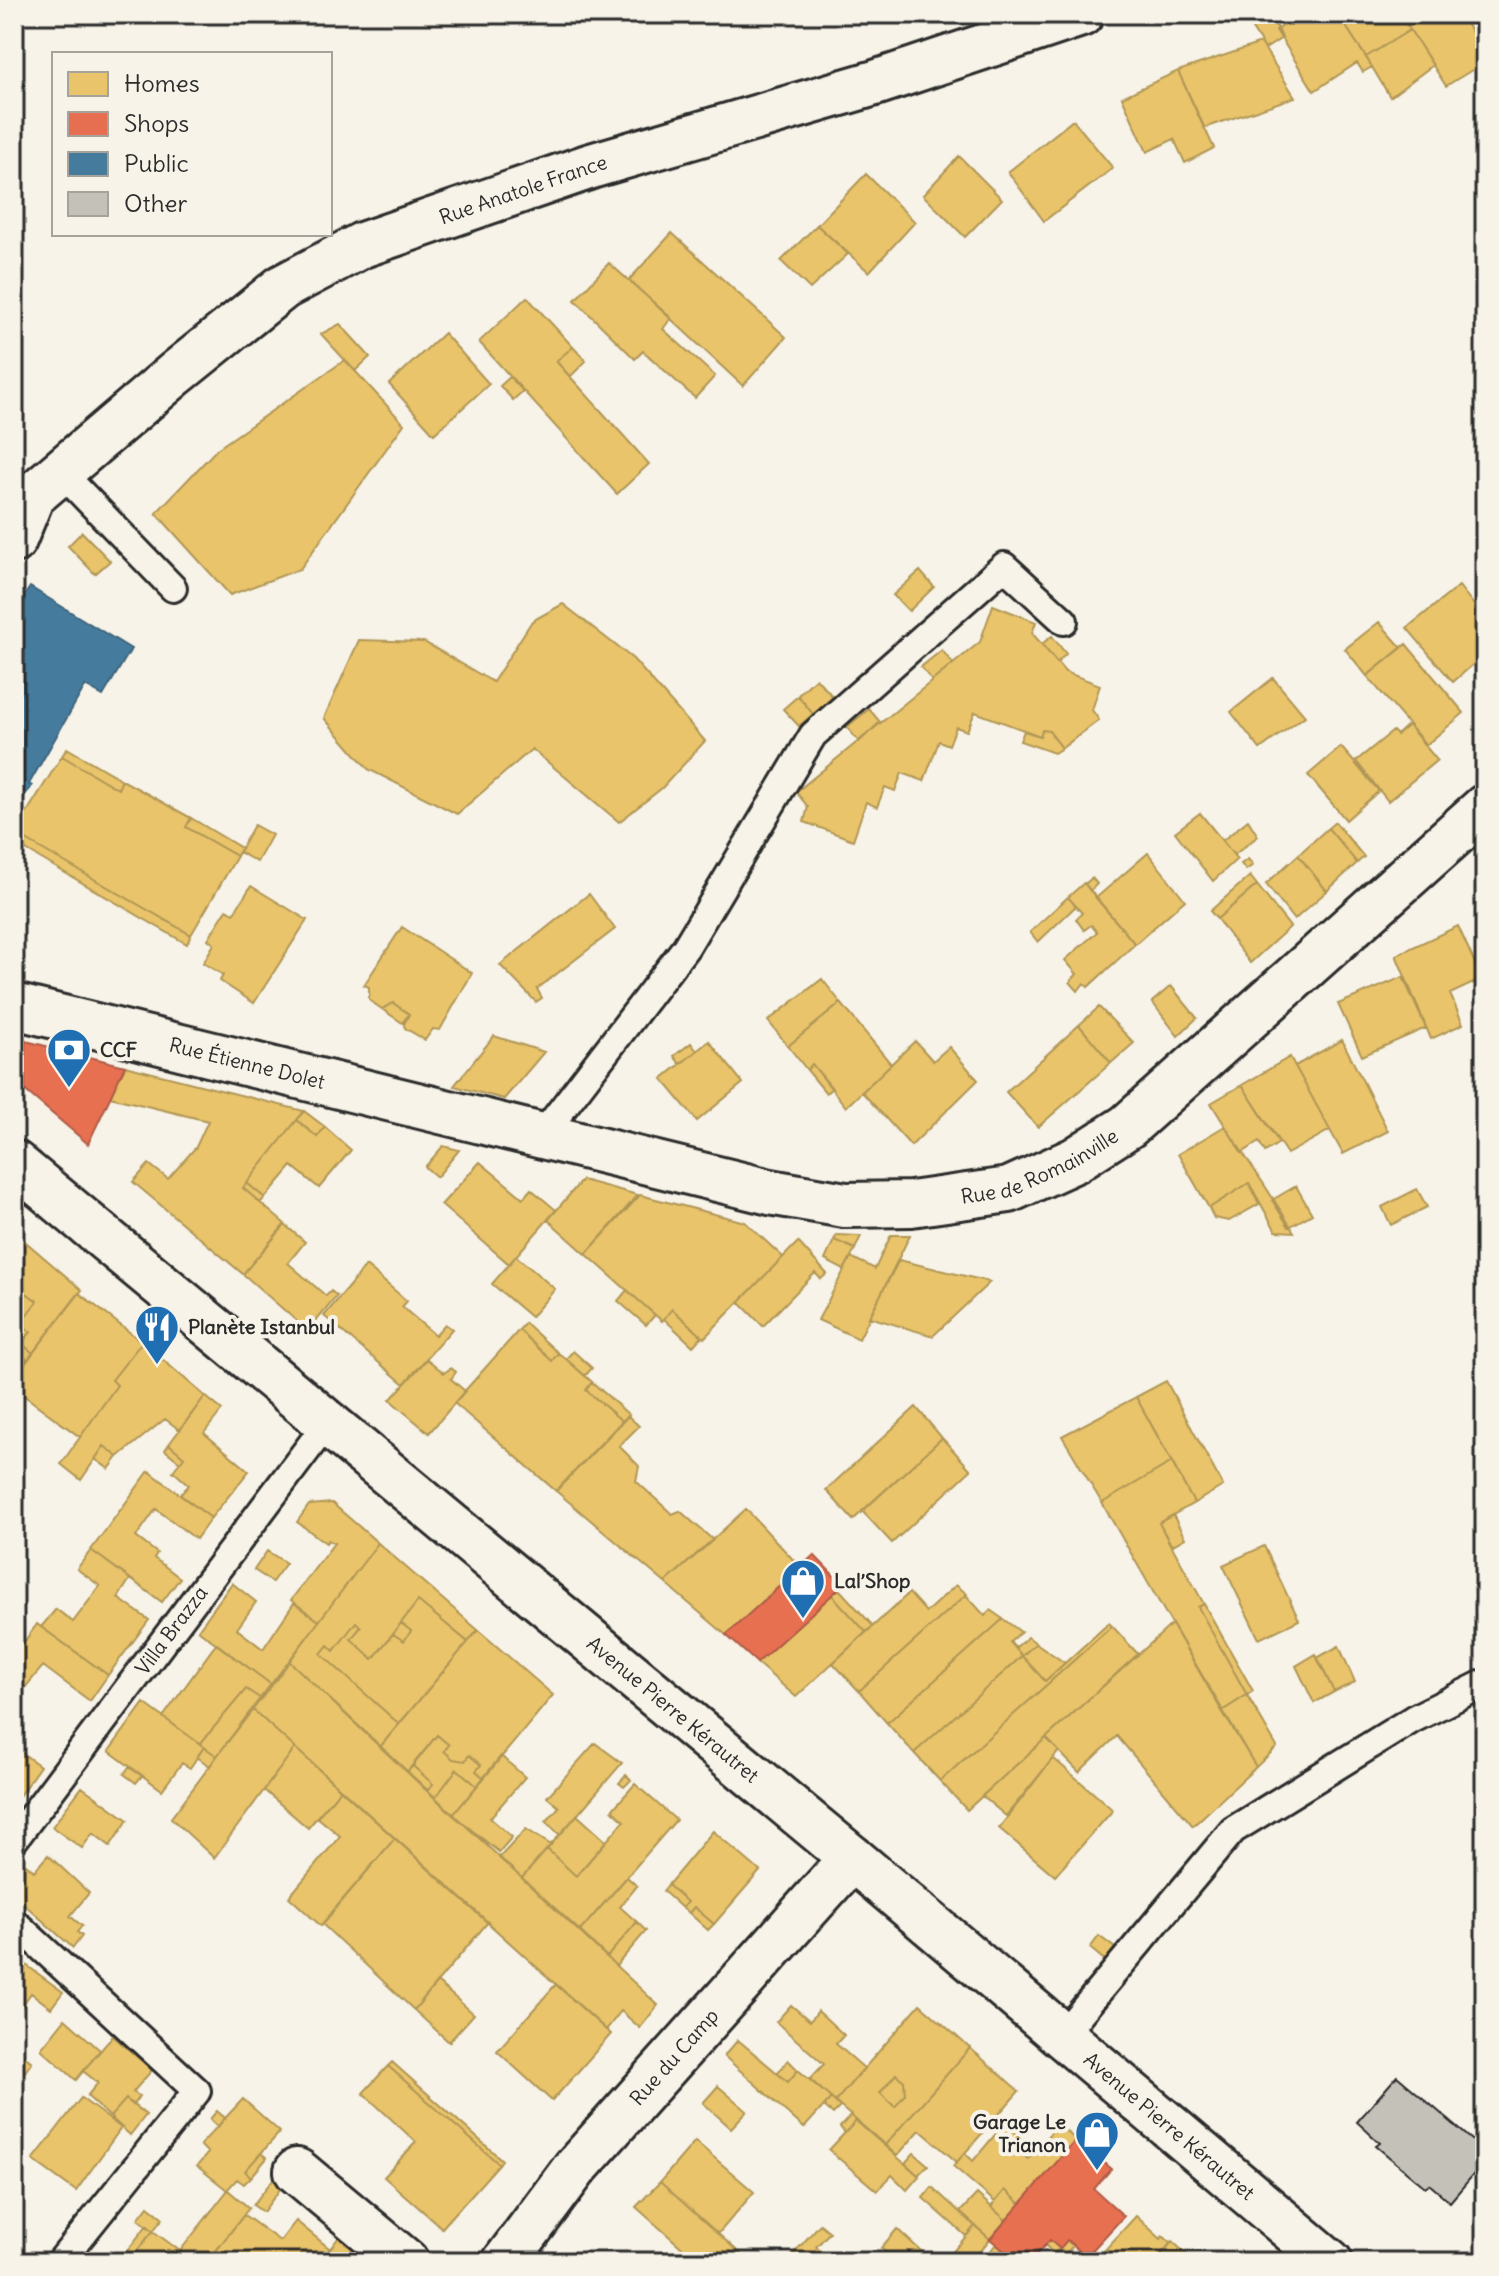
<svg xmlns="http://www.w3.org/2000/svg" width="1499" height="2276" font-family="Delius,sans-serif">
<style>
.homes{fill:#e9c46a;stroke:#b09657;stroke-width:2}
.shops{fill:#e76f51;stroke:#af5b46;stroke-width:2}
.public{fill:#457b9d;stroke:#3d637b;stroke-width:2}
.building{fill:#c4c1b9;stroke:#2b2b2b;stroke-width:2}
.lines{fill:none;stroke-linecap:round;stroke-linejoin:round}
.lane-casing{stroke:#2b2b2b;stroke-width:32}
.street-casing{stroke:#2b2b2b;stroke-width:50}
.secondary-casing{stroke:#2b2b2b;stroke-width:50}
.lane{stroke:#f7f3e8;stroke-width:26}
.street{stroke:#f7f3e8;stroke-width:44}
.secondary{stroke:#f7f3e8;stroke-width:44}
.labels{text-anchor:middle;stroke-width:8;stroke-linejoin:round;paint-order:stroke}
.street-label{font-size:20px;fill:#2b2b2b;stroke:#f7f3e8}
.poi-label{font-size:20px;font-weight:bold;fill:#2b2b2b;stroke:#f7f3e8;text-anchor:start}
</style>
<rect width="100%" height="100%" fill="#f7f3e8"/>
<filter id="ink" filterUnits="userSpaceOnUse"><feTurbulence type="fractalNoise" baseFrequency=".0125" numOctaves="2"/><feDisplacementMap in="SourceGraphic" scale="16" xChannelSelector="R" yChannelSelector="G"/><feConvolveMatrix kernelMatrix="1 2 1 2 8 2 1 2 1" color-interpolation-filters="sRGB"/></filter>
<g filter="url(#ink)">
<path class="homes" d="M1271,14l11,24 -17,11 -21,-33z
M1303,14h35l34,53 -9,5 -6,-9 -43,28 -38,-61z
M1338,14h62l10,16 -44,27z
M1400,14h60l25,39v9l-39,24z
M1410,30l23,35 -43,32 -24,-40z
M1261,43l34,54 -91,31 -26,-57z
M1178,71l36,77 -29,15 -11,-24 -27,13 -25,-55z
M1073,120l40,48 -69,53 -36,-49z
M959,156l43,43 -37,38 -42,-42z
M866,174l49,48 -46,50 -52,-47z
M817,225l31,29 -38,35 -29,-28z
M672,233l114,104 -43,49 -114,-106z
M609,263l62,55 -8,11 52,47 -20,22 -52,-47 -8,8 -60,-59z
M527,297l46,50 -17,14 93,103 -32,30 -138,-152z
M340,324l30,33 -15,14 -34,-37z
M444,333l45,51 -55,50 -45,-50z
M573,347l13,14 -16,16 -14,-16z
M345,360l59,64 -104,145 -70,26 -74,-82 61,-64z
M510,377l13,14 -10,9 -13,-14z
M82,532l28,29 -15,13 -27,-28z
M920,571l14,16 -25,24 -16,-16z
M1459,586l26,33v35l-32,28 -46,-54z
M563,604l70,55 72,82 -43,47 -43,34 -87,-73 -75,65 -89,-45 -44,-51 35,-78 65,2 69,40 39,-61z
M993,605l43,17 -4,11 33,39 35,13 -8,25 7,10 -37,28 -13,-17 -7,-1 -2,6 -65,-24 -8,19 -11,-4 -7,18 -10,-4 -15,40 -22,-8 -7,18 -10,-4 -8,20 -11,-5 -13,38 -49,-18 4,-15 -12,-15 184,-150z
M1379,622l23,26 -35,28 -22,-27z
M1052,636l14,18 -9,9 -15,-19z
M1406,644l58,69 -38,32 -59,-69z
M942,650l11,14 -21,17 -11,-14z
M816,678l17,19 -20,17 -15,-19z
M1273,678l32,38 -45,33 -29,-37z
M798,696l15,18 -14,12 -16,-17z
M869,709l11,13 -21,20 -12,-15z
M1408,725l29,35 -49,41 -32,-40 37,-30 4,4z
M1042,730l7,1 13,17 -8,5 -34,-12 4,-10 16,5z
M1341,747l38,44 -33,29 -38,-45z
M67,748l55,32 -4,9 -56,-33z
M62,756l56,33 4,-9 69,38 -5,9 51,29 -46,79 -177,-102z
M1200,813l37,46 -24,22 -38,-49z
M191,818l50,30 -4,8 -51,-29z
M1248,820l10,16 -24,19 -12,-14z
M1335,822l29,35 -7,6 -29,-35z
M254,825l18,10 -15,27 -18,-10z
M1328,828l29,35 -30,28 -29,-36z
M14,833l177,102 -4,9 -173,-101z
M1148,853l37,47 -50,44 -39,-46z
M1298,855l29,36 -33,29 -28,-36z
M1248,859l5,6 -7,5 -5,-6z
M1250,876l7,9 -40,34 -7,-8z
M1092,878l5,6 -7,7 -5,-7z
M1084,883l51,61 -47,43 -4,-4 -6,8 -8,-9 7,-8 -12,-14 32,-28 -6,-7 -7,5 -8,-11 6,-6 -14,-16z
M1257,885l33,42 -40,36 -33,-44z
M251,886l56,34 -53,83 -34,-22 3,-6 -20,-12 11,-19 -6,-5 19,-30 7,4z
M589,894l26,35 -78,60 5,9 -6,4 -36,-37z
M1068,897l8,9 -38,36 -8,-10z
M1458,926l24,53 -32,15 13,30 -32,15 -35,-84z
M402,927l70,46 -32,57 -7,-1 -8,11 -20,-12 -2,-6 6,-8 -16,-11 -11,6 -13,-9v-13l-5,-2z
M1403,977l23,51 -64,28 -24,-52z
M822,979l19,24 -53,43 -20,-25z
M1171,986l26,32 -19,18 -26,-34z
M393,1003l16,11 -5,10 -22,-15z
M841,1003l50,61 -45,43 -34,-43 -5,6 -19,-24z
M1099,1007l35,36 -23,20 -32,-38z
M1079,1025l32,38 -73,64 -32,-35z
M494,1036l50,16 -40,47 -50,-13z
M1342,1040l46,91 -45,23 -48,-88z
M709,1041l34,42 -46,38 -35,-42z
M915,1041l18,20 16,-14 29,33 -67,66 -49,-54z
M691,1043l6,8 -17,13 -6,-8z
M1290,1057l40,73 -43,24 -45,-69z
M812,1064l20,24 -6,5 -19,-23z
M125,1066l179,45 -61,77 42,36 -42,50 -110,-92 16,-18 19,15 28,-32 12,-26 -98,-24z
M1242,1085l37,58 -14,9 -6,-10 -17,11 -31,-50z
M304,1111l21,16 -8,10 -20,-17z
M297,1120l20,17 8,-10 26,23 -32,38 -27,-22 -27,32 -18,-15z
M1225,1126l42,63 27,43 -18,-1 -27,-48 -40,25 -31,-54z
M443,1146l16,4 -22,27 -12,-10z
M480,1162l43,36 8,-9 25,21 -47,54 -68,-59z
M582,1180l56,15 -52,59 -38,-34z
M247,1183l18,15 -5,5 -17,-15z
M1249,1183l10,21 -30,17 -15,-3 -5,-10z
M1296,1186l16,28 -23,13 -17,-27z
M1417,1189l10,18 -36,18 -9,-18z
M640,1195l105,27 38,35 -79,81 -32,-29 -10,12 -76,-67z
M285,1225l20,17 -17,21 38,33 5,-5 6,5 -29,35 -65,-57z
M837,1235l22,1h2l-6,13 -21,-9z
M891,1235h19l-51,104 -41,-19 33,-63 24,12z
M20,1237l62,53 -49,63 -12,-10 10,-11 -5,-4 -1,-11 12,-16 -16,-12 -7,10v-52z
M834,1240l21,9 -11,21 -19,-10z
M798,1242l29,32 -6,5 -6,-6 -52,53 -24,-24z
M516,1256l39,33 -24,28 -39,-33z
M899,1260l91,22 -57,54 -64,-19z
M366,1266l41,35 -5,6 33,28 10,-11 7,5 -48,55 -80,-68z
M21,1289l16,12 -12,16 1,11 5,4 -16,19 -1,-52z
M627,1290l28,25 -9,10 -28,-24z
M79,1293l63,49 -30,38 5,5 -37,52 -66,-49v-11z
M672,1309l30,27 -9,10 -29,-27z
M525,1323l33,30 -6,8 -33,-31z
M519,1330l33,31 6,-8 8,6 26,23 -6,8 36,31 -66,70 -102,-88z
M142,1342l63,54 -25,34 -15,-11 -47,38 -14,-11 -23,34 -20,-16 56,-79 -5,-5z
M21,1343l12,10 -5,7 -13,-9z
M14,1350l14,10 -14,17z
M573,1351l19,17 -7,8 -19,-17z
M427,1359l17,14 7,-5 5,4 -5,7 14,12 -36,42 -39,-33z
M1166,1381l57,105 -29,17 -58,-106z
M592,1382l37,33 -7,6 -36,-31z
M205,1396l17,14 -18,23 45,38 -38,47 -31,-23 9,-10 -16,-14 11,-14 -15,-13z
M1136,1397l36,65 -70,41 -40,-67z
M916,1407l26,31 -89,82 -27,-30z
M628,1416l11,10 -20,20 20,20 -3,15 36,33 8,-3 33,29 -48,43 -109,-92z
M942,1438l29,32 -79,73 -30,-32z
M169,1444l15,13 -4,5 -15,-12z
M104,1446l14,11 -9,12 -14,-10z
M1172,1462l22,41 -35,20 45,81 -6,3 49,88 -25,16 -120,-208z
M149,1471l62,47 -15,21 -40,-30 -20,28 21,16 -3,5 26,20 -18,24 -71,-52z
M332,1503l46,40 -59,78 -28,-21 43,-57 -6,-3 -2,3 -29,-21 12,-17z
M746,1509l54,58 -74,68 -61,-52z
M1173,1515l12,23 -14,8 -12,-23z
M378,1543l100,87 -10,12 -50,-41 -45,58 -22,-20 10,-12 -5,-5 -22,29 -6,-6 -7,9 78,70 -19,23 -91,-86z
M1264,1546l35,74 -40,19 -36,-74z
M91,1550l39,29 -12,19 31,22 -41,55 -67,-48 15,-18 17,13 27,-36 -23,-17z
M267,1551l19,12 -14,19 -18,-12z
M232,1583l24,19 -19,27 26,20 31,-46 25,18 -47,64 -74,-55z
M956,1585l11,9 -108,97 -26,-28 76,-70 17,19z
M839,1589l34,37 -7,6 -34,-37z
M832,1595l34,37 -70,65 -39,-34z
M966,1595l19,21 5,-6 13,9 -116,104 -28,-32z
M418,1601l50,41 -69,82 -78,-70 7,-9 6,6 22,-29 5,5 -10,12 22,20 20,-25 11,7 7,-10 -10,-8z
M1204,1604l49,87 -6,4 -49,-88z
M1003,1619l18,13 -11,10 12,14 -108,97 -27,-30z
M401,1623l10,8 -7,10 -11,-7z
M1109,1623l3,3 -172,155 -26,-28 108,-97 23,25z
M37,1624l71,51 -18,26 -47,-35 -29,35v-45z
M1172,1624l84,143 -63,59 -76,-90 -38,36 -33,-34z
M1112,1626l26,28 -171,156 -27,-29z
M478,1630l75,65 -69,83 -8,-7 5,-6 -12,-10 -4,6 -12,-2 -9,-8 5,-6 -12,-10 -30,37 -27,-25z
M1028,1637l8,6 -14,13 -7,-8z
M1036,1643l29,20 -20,18 -23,-25z
M216,1644l56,41 -11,14 -15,-10 -46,55 -37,-27z
M1339,1646l16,36 -21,10 -17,-34z
M1316,1654l18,38 -20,11 -18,-37z
M289,1661l369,344 -18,23 -19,-17 -15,19 -354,-321z
M246,1689l15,10 -44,57 -17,-12z
M1247,1695l30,52 -21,20 -34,-56z
M144,1703l60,44 -14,21 -8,-5 -20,27 -53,-39z
M252,1709l43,39 -81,110 -43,-40z
M437,1735l12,10 -5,6 9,8 12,2 4,-6 12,10 -5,6 8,7 -7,8 -20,-17 -22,29 -8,-7 6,-7 -20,-18z
M1046,1738l13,13 -53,65 -24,-20z
M595,1743l27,20 -62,72 -14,-13 13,-15 -12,-10z
M14,1747l26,19 -26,37z
M204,1747l13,9 -7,10 -13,-9z
M295,1748l46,41 -33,39 -44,-38z
M501,1756l24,21 -35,41 22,19 -13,15 -46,-37z
M1053,1758l60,52 -58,66 -56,-48z
M413,1766l20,18 -6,7 -20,-19z
M129,1767l13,9 -6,7 -12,-9z
M457,1769l20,17 -24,29 -18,-17z
M626,1775l5,5 -7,7 -5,-4z
M635,1784l41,36 -96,111 -58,-53 25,-29 29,27 48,-55 -12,-11z
M82,1787l46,33 -18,26 -17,-13 -11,15 -30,-21z
M341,1789l54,49 -74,88 -32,-29 51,-61 -23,-19z
M577,1815l29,26 -30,35 -29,-27z
M526,1829l25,16 -29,33 -23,-20z
M713,1831l47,40 -46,53 -20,-17 -5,6 -7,-5 5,-6 -19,-17z
M395,1838l93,84 -74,88 -92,-86z
M48,1855l41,38 -19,23 12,10 -5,6 5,4 -9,12 -59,-53v-16l12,-15 8,7z
M627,1877l10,9 -17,21 17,15 -30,35 -27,-26z
M668,1885l19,17 -5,6 -19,-17z
M694,1907l20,17 -6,6 -19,-17z
M637,1922l9,9 -30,35 -9,-9z
M1099,1936l20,15 -10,13 -19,-16z
M17,1949l8,7 -4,5 -7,-5z
M14,1956l49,36 -12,16 -20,-15 -17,24z
M437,1982l37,32 -25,28 -35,-32z
M556,1984l55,50 -59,67 -55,-50z
M920,2004l50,44 -85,97 -50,-43z
M791,2005l19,16 8,-10 26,24 -8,9 28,24 -29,34 -25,-23 14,-15 -48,-42z
M65,2019l35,31 -24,30 -35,-31z
M113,2036l39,34 -19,22 6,4 -6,9 -7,-6 -16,18 -23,-21 11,-13 -15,-12z
M738,2040l50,42 10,-12 33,28 -27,30 -80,-72z
M14,2048l18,14 -13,18 -5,-4z
M970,2048l49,43 -62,71 -37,-32 -23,26 -12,-11z
M788,2060l10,10 -10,12 -11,-9z
M392,2062l110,98 -3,4 -111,-98z
M388,2066l111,98 -57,64 -58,-51 32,-35 -53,-49z
M896,2074l8,7 1,13 -10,13 -15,-14z
M718,2086l29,25 -16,17 -28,-25z
M81,2098l40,30 -45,63 -43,-31z
M831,2098l9,9 -7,7 -9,-8z
M126,2099l20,16 -16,20 -20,-18z
M243,2099l37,33 -35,39 6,6 -7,7 -7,-5 -10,11 -30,-24 11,-13 -8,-8z
M217,2111l8,7 -7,9 -8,-8z
M851,2115l5,6 -11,12 -5,-6z
M856,2121l63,55 -12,14 -15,-15 -15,16 -48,-41z
M1005,2123l24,21 -8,10 7,5 30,-35 18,16 -55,64 -16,-14 -10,12 -42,-36 12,-13 8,8z
M695,2141l59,51 -36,42 -58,-52z
M14,2145l8,6 -8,11z
M261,2153l6,5 -16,19 -6,-6z
M914,2153l14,12 -10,10 -13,-12z
M274,2178l9,7 -20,27 -10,-7z
M660,2182l83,74 -6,6h-39l-62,-55z
M932,2187l43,39 -9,10 -43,-38z
M228,2190l21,18 -42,54h-13l-14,-11z
M1005,2190l16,14 -15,16 -15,-13z
M977,2194l29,26 -16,19 -30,-27z
M148,2206l15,12 -10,13 -15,-12z
M244,2215l36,26 16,-20 34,28 -10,13h-105l-5,-3z
M1136,2216l25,23 2,-3 8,7 -16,19h-40l-11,-11z
M820,2224l10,8 -14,15 8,7 -8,8h-30z
M147,2225l6,6 -25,31h-6l-2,-2z
M975,2226l15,13 -19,23h-13l-8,-7z
M897,2229l36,33h-37l-15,-14z
M153,2231l27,20 14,11h-66z
M339,2237l17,15 -7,10h-29z
M1050,2240l10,9 -6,5 -9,-9z
M1067,2240l6,6 -9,9 -6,-5z
M1172,2241l23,21h-40z
M996,2244l21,18h-35z
M847,2253l10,9h-18z
M560,2254l10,8h-16z"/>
<path class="shops" d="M14,1038l111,28 -37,78 -74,-63z
M814,1555l29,30 -86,78 -31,-28z
M1076,2140l35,29 -17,20 30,27 -38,41 -19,-17 -7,9 -10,-9 -21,22h-12l-27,-23z"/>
<path class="public" d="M30,587l101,62 -28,47 -18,-10 -56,98 3,2 -18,23v-197z"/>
<path class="building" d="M1397,2076l88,75v10l-35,41 -21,-18 -4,3 -49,-41 4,-3 -23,-21z"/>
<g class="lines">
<g class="lane-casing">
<g id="lane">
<path d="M61,472l112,116"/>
<path d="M543,1134l143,-187 127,-212 191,-169 60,55"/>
<path id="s1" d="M14,1840l314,-418"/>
<path d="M14,1922l183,169 -137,171"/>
<path d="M1062,2035l171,-205 180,-111 72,-36"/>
</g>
</g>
<g class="street-casing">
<g id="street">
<path id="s2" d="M14,1006l756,186 75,13 66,-1 98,-14 66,-30 53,-34 357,-319"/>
<path d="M297,2171l109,91"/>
<path id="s3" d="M505,2262l70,-94 277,-310"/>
</g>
</g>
<g class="secondary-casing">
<g id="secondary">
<path id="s4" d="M14,540l18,-44 143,-122 108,-87 79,-42 229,-79 284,-83 206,-69"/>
<path id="s5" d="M14,1163l838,695 478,404"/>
</g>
</g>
<use href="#lane" class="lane"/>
<use href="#street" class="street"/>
<use href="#secondary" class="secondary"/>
</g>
</g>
<defs>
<g id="bank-pin" transform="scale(2.3)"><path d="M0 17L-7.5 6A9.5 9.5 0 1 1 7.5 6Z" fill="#1f6fb2" stroke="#f7f3e8"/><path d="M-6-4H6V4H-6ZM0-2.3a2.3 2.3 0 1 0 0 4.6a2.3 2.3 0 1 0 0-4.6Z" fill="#fff"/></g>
<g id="restaurant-pin" transform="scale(2.3)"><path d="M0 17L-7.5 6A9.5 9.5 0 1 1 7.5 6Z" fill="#1f6fb2" stroke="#f7f3e8"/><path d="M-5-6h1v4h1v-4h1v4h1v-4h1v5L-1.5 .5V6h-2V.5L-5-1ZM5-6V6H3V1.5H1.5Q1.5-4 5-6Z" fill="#fff"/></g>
<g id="shop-pin" transform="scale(2.3)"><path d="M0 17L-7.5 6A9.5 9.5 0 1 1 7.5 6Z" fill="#1f6fb2" stroke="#f7f3e8"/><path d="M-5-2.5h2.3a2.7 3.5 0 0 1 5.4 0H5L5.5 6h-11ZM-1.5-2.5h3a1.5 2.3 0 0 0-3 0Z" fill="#fff"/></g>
</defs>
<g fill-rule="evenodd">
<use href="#bank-pin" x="69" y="1050"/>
<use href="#restaurant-pin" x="157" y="1327"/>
<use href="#shop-pin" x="803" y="1581"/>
<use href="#shop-pin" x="1097" y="2133"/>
</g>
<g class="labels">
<g class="street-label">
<text dy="7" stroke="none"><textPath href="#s4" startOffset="634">Rue Anatole France</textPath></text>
<text dy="7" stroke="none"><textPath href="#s2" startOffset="240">Rue Étienne Dolet</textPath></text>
<text dy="7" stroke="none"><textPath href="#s2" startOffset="1056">Rue de Romainville</textPath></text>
<text dy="7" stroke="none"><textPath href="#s1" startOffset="262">Villa Brazza</textPath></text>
<text dy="7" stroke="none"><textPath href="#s5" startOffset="856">Avenue Pierre Kérautret</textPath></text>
<text dy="7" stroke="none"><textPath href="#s3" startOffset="266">Rue du Camp</textPath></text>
<text dy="7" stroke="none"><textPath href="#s5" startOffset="1504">Avenue Pierre Kérautret</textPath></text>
</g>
<g class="poi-label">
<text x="100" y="1057">CCF</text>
<text x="188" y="1334">Planète Istanbul</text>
<text x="834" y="1588">Lal’Shop</text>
<text x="1066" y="2129" text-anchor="end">Garage Le<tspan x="1066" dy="23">Trianon</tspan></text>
</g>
</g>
<rect width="1499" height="2276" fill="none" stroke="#f7f3e8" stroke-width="48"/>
<rect x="24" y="24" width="1451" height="2228" fill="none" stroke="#2b2b2b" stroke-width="3" filter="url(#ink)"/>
<rect x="52" y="52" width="280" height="184" fill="#f7f3e8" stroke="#a5a39c" stroke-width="2"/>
<rect x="68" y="72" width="40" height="24" fill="#e9c46a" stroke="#a5a39c" stroke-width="2"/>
<text x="124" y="92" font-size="24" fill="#2b2b2b">Homes</text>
<rect x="68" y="112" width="40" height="24" fill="#e76f51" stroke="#a5a39c" stroke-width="2"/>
<text x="124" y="132" font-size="24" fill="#2b2b2b">Shops</text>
<rect x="68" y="152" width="40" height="24" fill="#457b9d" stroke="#a5a39c" stroke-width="2"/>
<text x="124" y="172" font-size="24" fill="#2b2b2b">Public</text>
<rect x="68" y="192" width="40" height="24" fill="#c4c1b9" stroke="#a5a39c" stroke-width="2"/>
<text x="124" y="212" font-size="24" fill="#2b2b2b">Other</text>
</svg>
